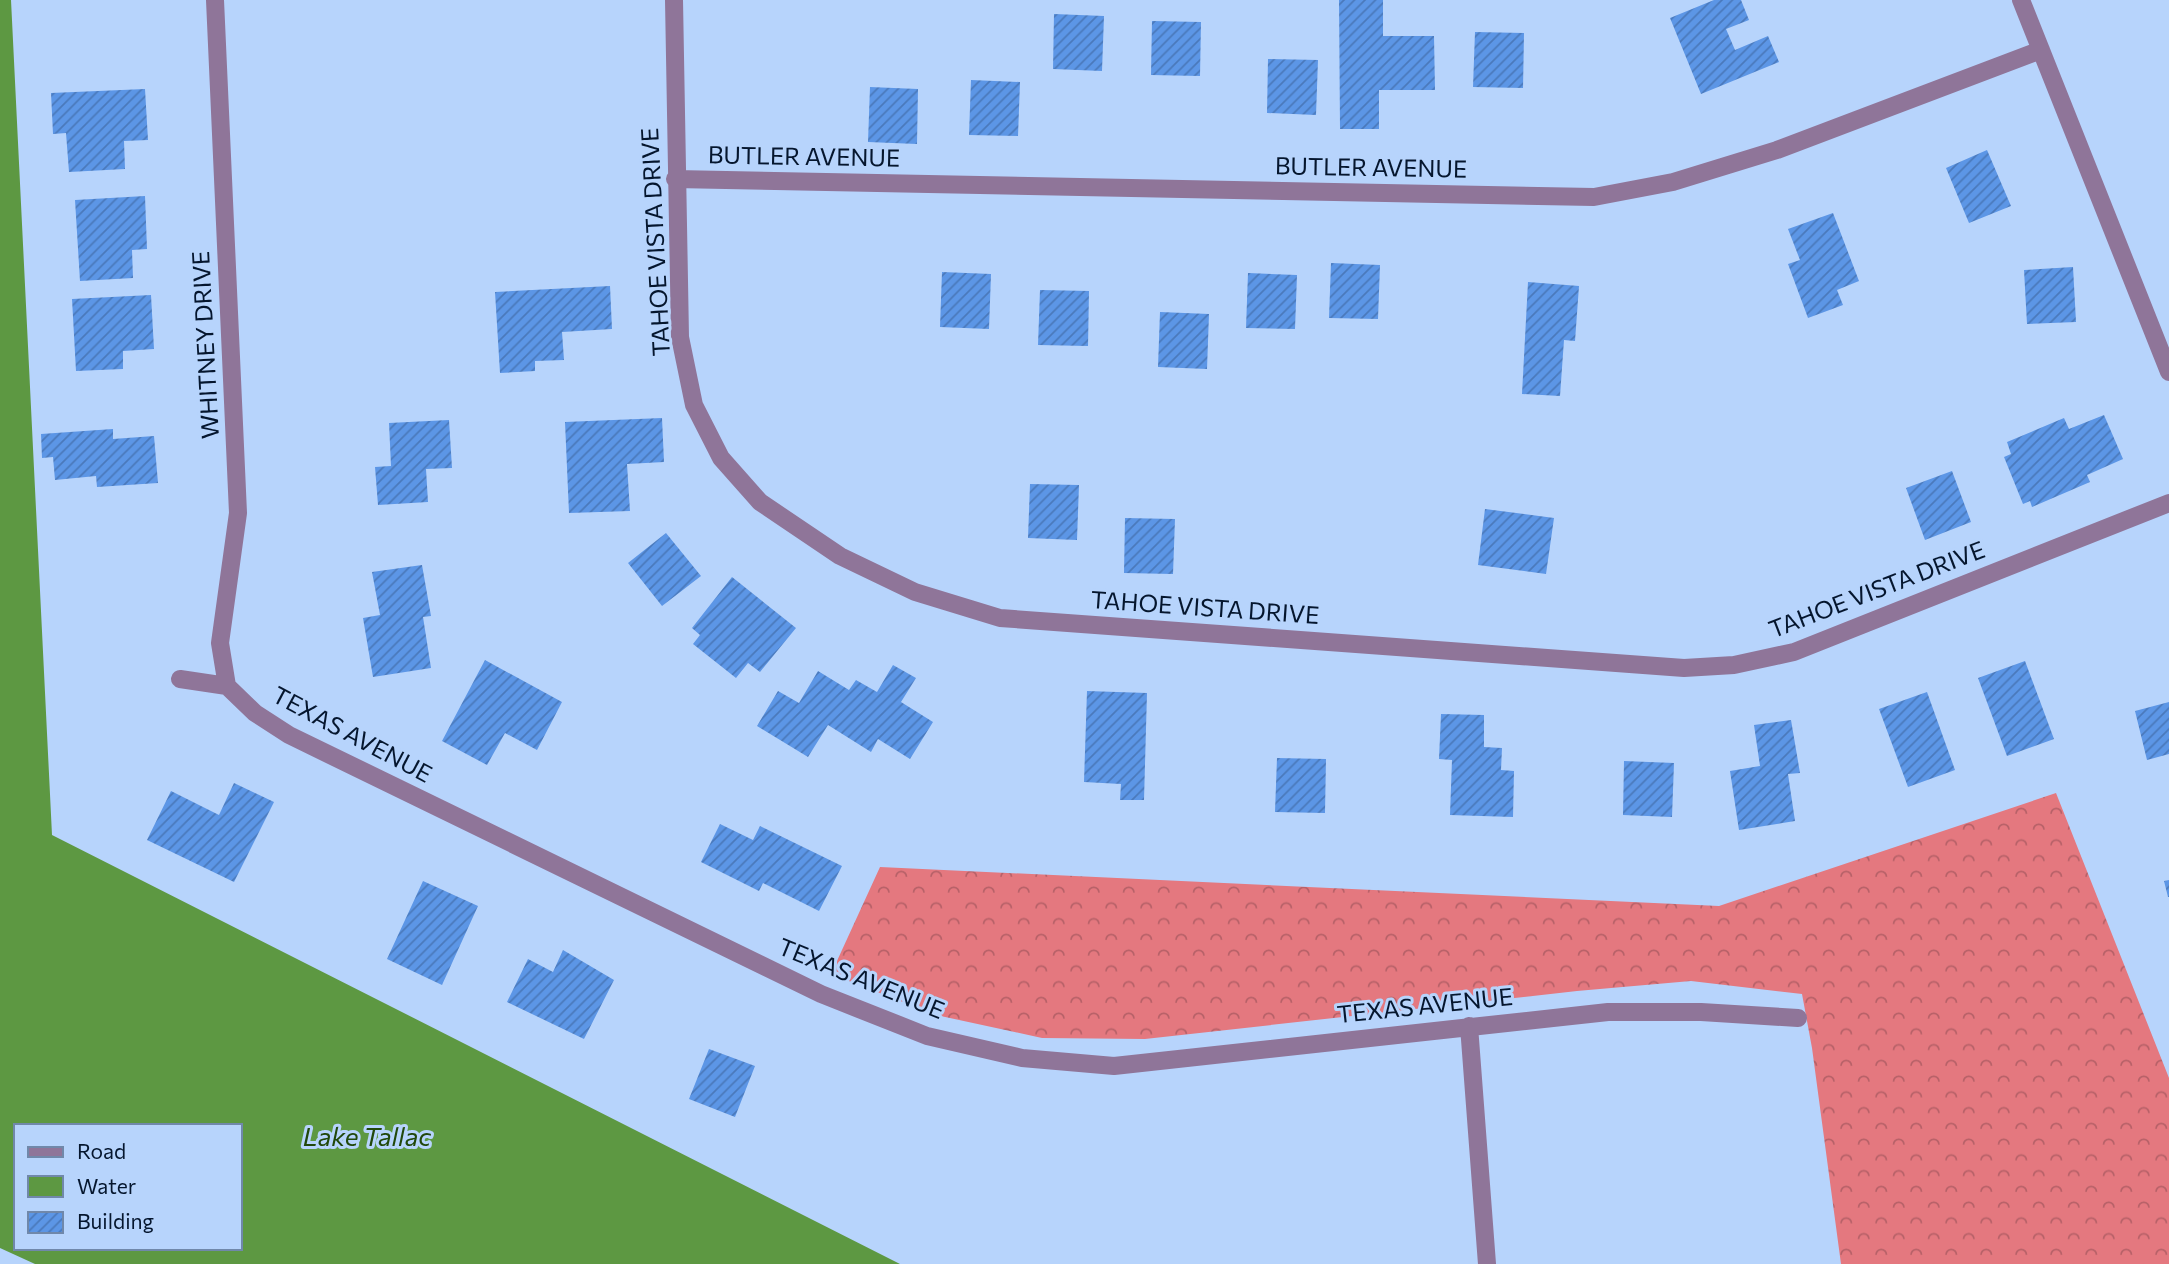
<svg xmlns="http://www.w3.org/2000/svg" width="2169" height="1264" font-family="Commissioner,sans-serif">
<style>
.forest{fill:url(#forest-crowns)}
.water{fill:#5d9842;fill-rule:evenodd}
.building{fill:url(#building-hatch)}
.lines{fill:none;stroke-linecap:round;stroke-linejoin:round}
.minor{stroke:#8f7599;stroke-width:18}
.labels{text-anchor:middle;stroke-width:6;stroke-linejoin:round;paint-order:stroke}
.street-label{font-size:24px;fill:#05162e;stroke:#b7d4fc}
.water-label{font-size:26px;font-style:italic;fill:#21480b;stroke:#b7d4fc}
</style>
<defs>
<pattern id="forest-crowns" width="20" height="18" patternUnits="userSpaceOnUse" patternTransform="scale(1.75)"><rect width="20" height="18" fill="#e4787f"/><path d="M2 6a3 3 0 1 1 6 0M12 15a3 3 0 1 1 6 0" fill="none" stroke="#b76168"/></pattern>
<pattern id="building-hatch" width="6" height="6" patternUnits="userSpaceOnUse" patternTransform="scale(1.75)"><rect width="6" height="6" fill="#5c96e6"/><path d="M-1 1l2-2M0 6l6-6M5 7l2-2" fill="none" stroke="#4a79bb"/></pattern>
</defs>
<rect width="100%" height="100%" fill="#b7d4fc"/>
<path class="forest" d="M2056,793l113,285v186h-328l-29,-216 -10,-54 -111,-13 -114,10 -432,48 -103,-1 -106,-23 -105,-41 49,-107 839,39z"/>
<path class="water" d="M0,0h11l41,835 848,429h-865l-35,-16zM16,1126h224v122h-224z"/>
<path class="building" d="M1339,0h44v36h51l1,54h-56v39h-39z
M1714,0h27l8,20 -23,9 9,21 33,-14 11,26 -78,32 -31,-76z
M1054,14l50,2 -2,55 -49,-2z
M1152,21l49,1 -1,54 -49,-1z
M1475,32l49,1 -1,55 -50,-1z
M1268,59l50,1 -2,55 -49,-2z
M971,80l49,2 -2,54 -49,-1z
M870,87l48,2 -1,55 -49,-2z
M145,89l3,51 -24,1 1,28 -56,3 -3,-39 -13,1 -2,-41z
M1987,150l24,56 -42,17 -23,-55z
M145,196l2,53 -15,1 1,28 -53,3 -5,-81z
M1833,213l26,68 -22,9 6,15 -35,13 -20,-54 12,-4 -12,-31z
M1331,263l49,2 -2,54 -49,-1z
M2073,267l3,55 -49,2 -3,-54z
M942,272l49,2 -2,55 -49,-2z
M1248,273l49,2 -2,54 -49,-1z
M1528,282l51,4 -4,55 -11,-1 -4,56 -38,-2z
M610,286l2,43 -50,3 2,28 -29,1v10l-35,2 -5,-81z
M1040,290l49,1 -1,55 -50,-1z
M151,295l3,54 -31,2v18l-47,2 -4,-72z
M1160,312l49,2 -2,55 -49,-2z
M2104,415l19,44 -36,16 3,7 -58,25 -2,-6 -7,3 -19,-47 7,-3 -4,-12 57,-24 5,11z
M662,418l2,44 -37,2 3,47 -61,2 -4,-91z
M449,420l3,48 -26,1 2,33 -50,3 -3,-38 16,-1 -2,-43z
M113,429v10l41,-3 4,47 -61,4 -1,-11 -41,4 -2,-23 -11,1 -1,-24z
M1952,471l19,51 -46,18 -19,-52z
M1030,484l49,1 -2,55 -49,-2z
M1485,509l69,9 -8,56 -68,-9z
M1125,518l50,1 -2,55 -49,-1z
M666,533l35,43 -39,30 -34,-43z
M422,565l9,51 -8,1 8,51 -58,9 -10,-59 17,-3 -8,-43z
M732,577l64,51 -36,44 -12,-9 -12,15 -43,-34 7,-9 -8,-7z
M485,660l77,42 -25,48 -32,-17 -18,32 -45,-24z
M2025,661l29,78 -47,17 -29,-78z
M893,665l23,13 -15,24 32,20 -23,37 -32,-20 -7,13 -43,-27 -20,32 -51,-31 21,-35 21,12 19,-32 31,19 7,-10 21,12z
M1087,691l60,2 -3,107h-24l1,-16 -37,-2z
M1927,692l28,78 -47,17 -29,-78z
M2169,702v52l-22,6 -12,-49z
M1441,714l43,1v32l18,1 -1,22 13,1 -1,46 -63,-2 2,-55 -13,-1z
M1791,720l9,53 -12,1 7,47 -56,9 -9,-59 30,-5 -6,-41z
M1277,758l49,1 -1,54 -50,-1z
M1624,761l50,2 -2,54 -49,-2z
M234,783l40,19 -40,80 -87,-42 24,-49 48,24z
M720,824l33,16 7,-14 82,40 -23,45 -56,-28 -4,8 -58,-29z
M2169,880v17h-1l-4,-16z
M423,881l55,25 -36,79 -55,-26z
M563,950l51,30 -30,59 -77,-37 21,-43 25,13z
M709,1049l46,17 -20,51 -46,-18z"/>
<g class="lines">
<path class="minor" d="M215,0l23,513 -18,130 7,43
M674,0l6,337 14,68 27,53 39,44 80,54 75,36 85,26 684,50 50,-3 60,-13 375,-149
M2021,0l148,372
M675,179l919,18 79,-15 104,-32 264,-100
M180,679l47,7 28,27 34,22 532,259 106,42 95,22 92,8 494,-54h93l97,6
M1469,1026l18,238"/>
</g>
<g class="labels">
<g class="street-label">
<text transform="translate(804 157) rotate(1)" y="8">BUTLER AVENUE</text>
<text transform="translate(1371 168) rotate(1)" y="8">BUTLER AVENUE</text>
<text transform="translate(656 242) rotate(-93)" y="8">TAHOE VISTA DRIVE</text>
<text transform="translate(206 345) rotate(-93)" y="8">WHITNEY DRIVE</text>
<text transform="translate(1877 590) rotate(-21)" y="8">TAHOE VISTA DRIVE</text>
<text transform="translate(1205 608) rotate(4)" y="8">TAHOE VISTA DRIVE</text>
<text transform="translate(352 735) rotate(28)" y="8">TEXAS AVENUE</text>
<text transform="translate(861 979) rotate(22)" y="8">TEXAS AVENUE</text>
<text transform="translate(1425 1006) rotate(-6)" y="8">TEXAS AVENUE</text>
</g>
<g class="water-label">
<text x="367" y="1146">Lake Tallac</text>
</g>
</g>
<rect x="14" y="1124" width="228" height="126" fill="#b7d4fc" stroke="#7088aa" stroke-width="2"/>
<rect x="28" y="1147" width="35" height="10" fill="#8f7599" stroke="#7088aa" stroke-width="2"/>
<text x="77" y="1159" font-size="21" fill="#05162e">Road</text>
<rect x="28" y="1176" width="35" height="21" fill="#5d9842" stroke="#7088aa" stroke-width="2"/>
<text x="77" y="1194" font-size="21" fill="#05162e">Water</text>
<rect x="28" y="1212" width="35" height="21" fill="url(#building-hatch)" stroke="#7088aa" stroke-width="2"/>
<text x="77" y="1229" font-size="21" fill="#05162e">Building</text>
</svg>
